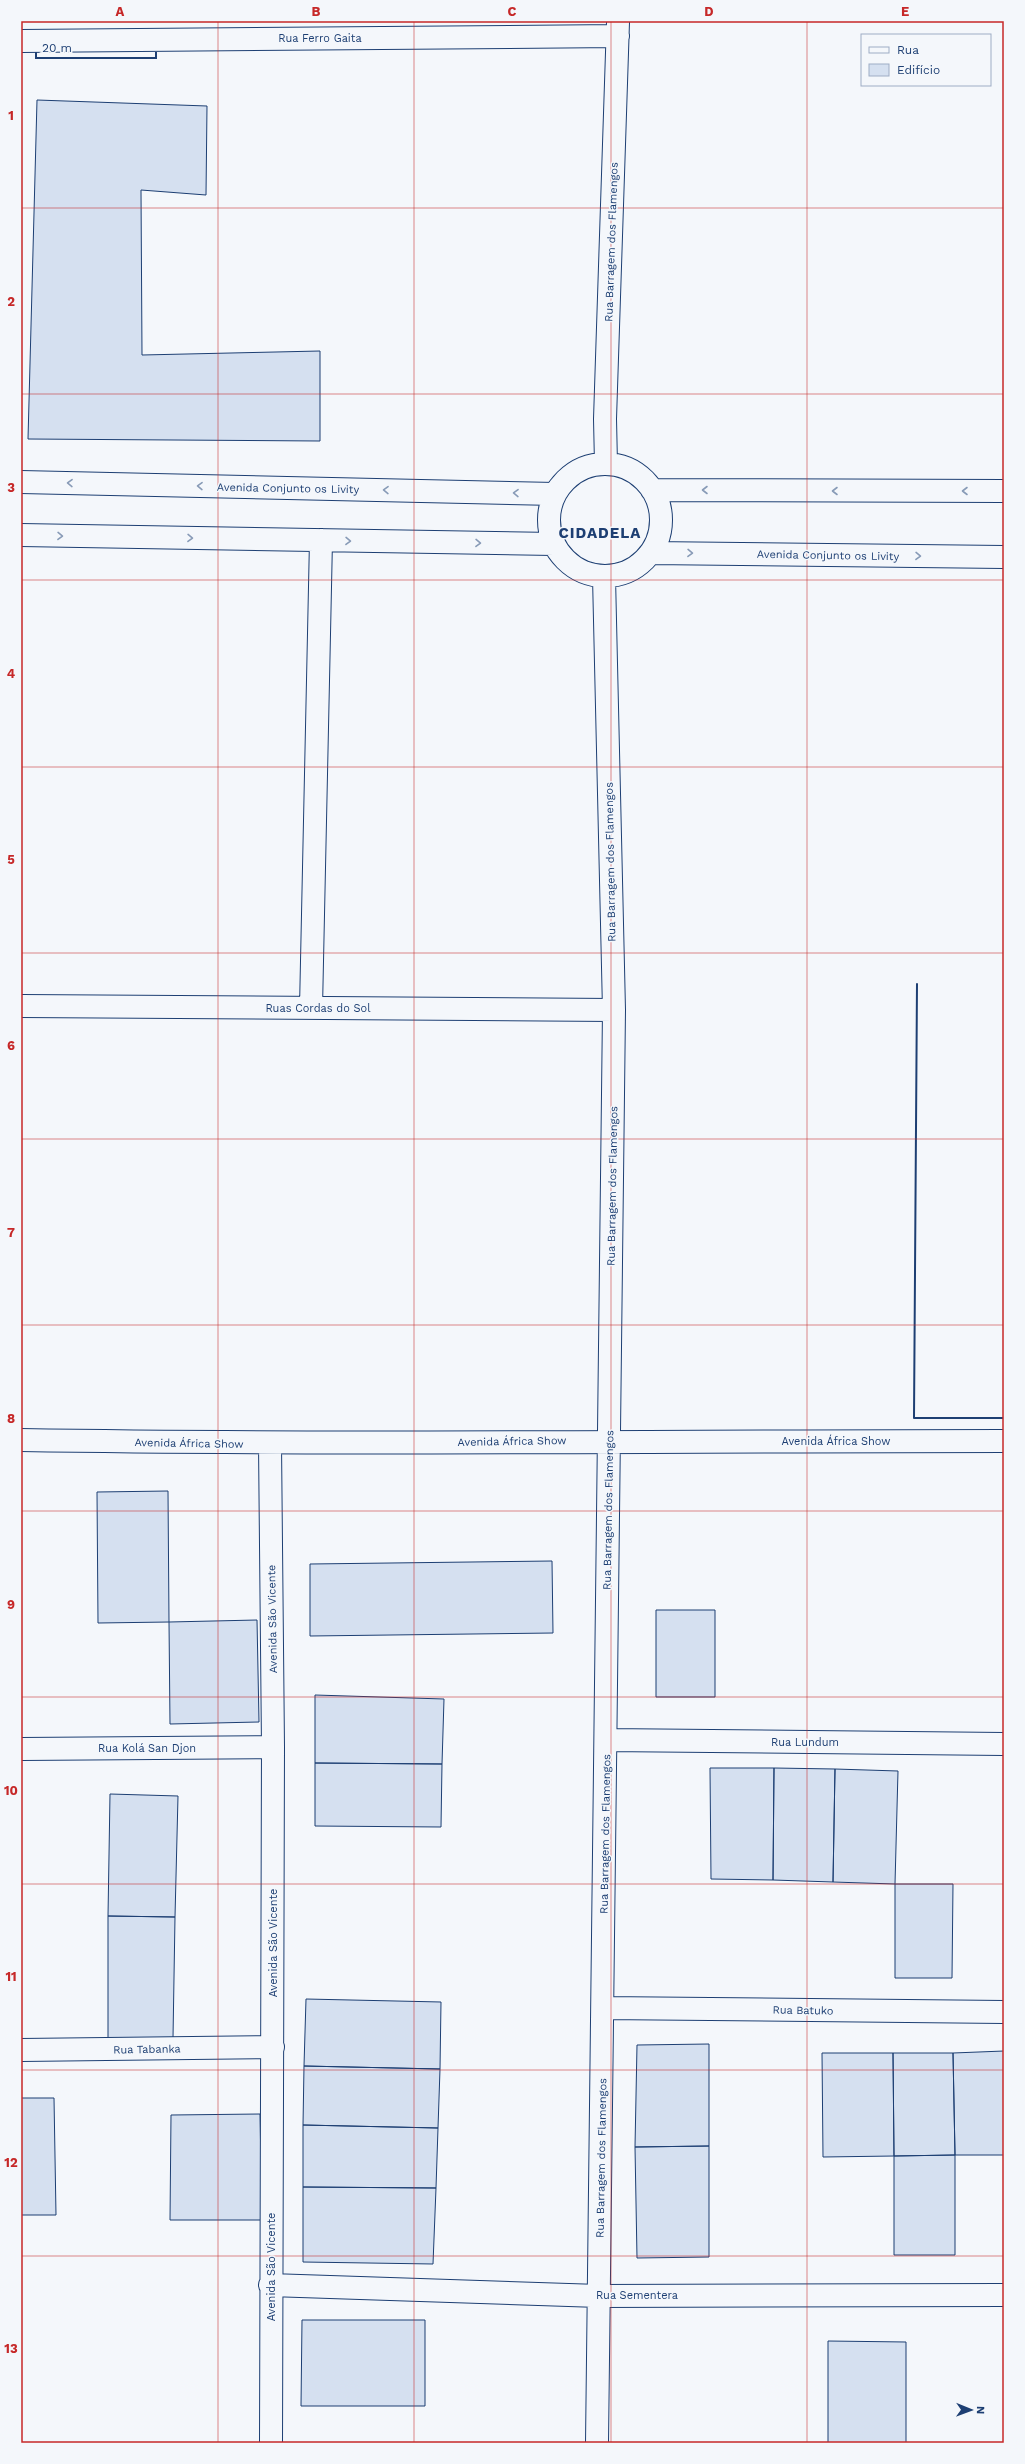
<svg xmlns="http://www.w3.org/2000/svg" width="1025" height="2464" font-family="'Work Sans',sans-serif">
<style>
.building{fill:#d5e0f0;stroke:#1d3f73}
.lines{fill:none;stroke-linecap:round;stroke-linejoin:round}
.minor-casing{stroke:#1d3f73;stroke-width:24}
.minor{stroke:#f4f7fb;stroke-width:22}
.wall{stroke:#1d3f73;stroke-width:2}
.oneway{stroke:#889bb7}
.grid{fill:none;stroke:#c62828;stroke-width:1;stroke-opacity:0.55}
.labels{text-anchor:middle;stroke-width:3;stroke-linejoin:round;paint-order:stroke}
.street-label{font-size:11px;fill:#1d3f73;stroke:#f4f7fb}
.district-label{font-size:15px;font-weight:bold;letter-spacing:1px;fill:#1d3f73;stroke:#f4f7fb}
.neatline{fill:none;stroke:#c62828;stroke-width:1.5}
.grid-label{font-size:13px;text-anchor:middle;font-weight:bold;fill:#c62828}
</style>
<rect width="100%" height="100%" fill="#f4f7fb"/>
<path class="building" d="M37,100l170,6 -1,89 -65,-5 1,165 178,-4v90l-292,-2z
M168,1491l1,131 -71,1 -1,-131z
M552,1561l1,72 -243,3v-72z
M656,1610h59v87h-59z
M257,1620l2,102 -89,2 -1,-102z
M315,1695l129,4 -2,65 -127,-1z
M315,1763l127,1 -1,63 -126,-1z
M710,1768h64l-1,112 -62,-1z
M774,1768l61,1 -2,113 -60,-2z
M835,1769l63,2 -3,113 -62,-2z
M110,1794l68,2 -3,121 -67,-1z
M895,1884h58l-1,94h-57z
M108,1916l67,1 -2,121h-65z
M306,1999l135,3 -1,67 -136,-3z
M709,2044v102l-74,1 2,-102z
M1004,2051v104h-49l-2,-102z
M822,2053h71l1,103 -71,1z
M893,2053h60l2,102 -61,1z
M304,2066l136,3 -2,59 -135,-3z
M21,2098h33l2,117h-35z
M260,2114l2,106h-92l1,-105z
M303,2125l135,3 -2,60 -133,-1z
M709,2146v111l-72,1 -2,-111z
M955,2155v100h-61v-99z
M303,2187l133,1 -3,76 -130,-2z
M302,2320h123v86h-124z
M828,2341l78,1v101h-78z"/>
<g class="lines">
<g class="minor-casing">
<path id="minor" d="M21,41l597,-5
M549 520a56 56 0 1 1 112 0a56 56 0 1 1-112 0Z
M606,464l-1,-45 13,-397
M21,482l534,12
M652,490l352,1
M21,535l533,9
M651,553l353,4
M21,1006l593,4
M311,1008l10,-468
M21,1440c328,5 655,1 983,1
M270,1444l3,303 -2,696
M606,1740l398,4
M21,1749l252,-2
M603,2008l401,4
M21,2050l252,-3
M270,2285l329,11 405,-1
M597,2443l17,-1433 -10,-433"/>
</g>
<use href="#minor" class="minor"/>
<path class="wall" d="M917,984l-3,434h90"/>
</g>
<defs><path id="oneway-chevron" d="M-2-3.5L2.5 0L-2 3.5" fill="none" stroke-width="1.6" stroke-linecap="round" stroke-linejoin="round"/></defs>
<g class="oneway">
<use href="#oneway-chevron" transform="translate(70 483) rotate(-179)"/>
<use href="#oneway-chevron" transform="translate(200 486) rotate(-179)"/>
<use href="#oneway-chevron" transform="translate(386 490) rotate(-179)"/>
<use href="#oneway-chevron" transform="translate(705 490) rotate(-180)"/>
<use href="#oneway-chevron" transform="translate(835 491) rotate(-180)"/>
<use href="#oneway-chevron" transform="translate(965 491) rotate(-180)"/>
<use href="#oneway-chevron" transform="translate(516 493) rotate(-179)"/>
<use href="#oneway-chevron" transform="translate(60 536) rotate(1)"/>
<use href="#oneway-chevron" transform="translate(190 538) rotate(1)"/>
<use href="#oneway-chevron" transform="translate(348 541) rotate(1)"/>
<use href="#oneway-chevron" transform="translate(478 543) rotate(1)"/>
<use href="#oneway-chevron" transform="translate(690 553) rotate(1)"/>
<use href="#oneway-chevron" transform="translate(918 556) rotate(1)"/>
</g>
<path class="grid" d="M218,21v2422M414,21v2422M611,21v2422M807,21v2422M21,208h983M21,394h983M21,580h983M21,767h983M21,953h983M21,1139h983M21,1325h983M21,1511h983M21,1697h983M21,1884h983M21,2070h983M21,2256h983"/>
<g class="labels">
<g class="street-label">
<text x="320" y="42">Rua Ferro Gaita</text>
<text transform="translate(611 242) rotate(-88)" y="4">Rua Barragem dos Flamengos</text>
<text transform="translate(288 488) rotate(1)" y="4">Avenida Conjunto os Livity</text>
<text transform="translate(828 555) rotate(1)" y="4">Avenida Conjunto os Livity</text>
<text transform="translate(610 862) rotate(-91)" y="4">Rua Barragem dos Flamengos</text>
<text x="318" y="1012">Ruas Cordas do Sol</text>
<text transform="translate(612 1186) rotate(-89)" y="4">Rua Barragem dos Flamengos</text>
<text transform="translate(512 1441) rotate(-1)" y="4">Avenida África Show</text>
<text x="836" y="1445">Avenida África Show</text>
<text transform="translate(189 1443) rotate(1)" y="4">Avenida África Show</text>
<text transform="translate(608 1510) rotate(-89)" y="4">Rua Barragem dos Flamengos</text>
<text transform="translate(272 1619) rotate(-91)" y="4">Avenida São Vicente</text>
<text x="805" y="1746">Rua Lundum</text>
<text x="147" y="1752">Rua Kolá San Djon</text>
<text transform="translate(605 1834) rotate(-89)" y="4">Rua Barragem dos Flamengos</text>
<text transform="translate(273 1943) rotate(-90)" y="4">Avenida São Vicente</text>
<text transform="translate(803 2010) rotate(1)" y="4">Rua Batuko</text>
<text transform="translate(147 2049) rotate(-1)" y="4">Rua Tabanka</text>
<text transform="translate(601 2158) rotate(-89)" y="4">Rua Barragem dos Flamengos</text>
<text transform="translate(271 2267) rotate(-90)" y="4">Avenida São Vicente</text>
<text x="637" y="2299">Rua Sementera</text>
</g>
<g class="district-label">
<text x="600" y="538">CIDADELA</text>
</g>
</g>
<rect width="1025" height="2464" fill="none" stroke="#f4f7fb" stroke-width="44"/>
<rect x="861" y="34" width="130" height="52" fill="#f4f7fb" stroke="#9eadc5"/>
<rect x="869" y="47" width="20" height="6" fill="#f4f7fb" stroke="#9eadc5"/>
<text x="897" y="54" font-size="12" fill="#1d3f73">Rua</text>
<rect x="869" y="64" width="20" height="12" fill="#d5e0f0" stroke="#9eadc5"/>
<text x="897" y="74" font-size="12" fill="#1d3f73">Edifício</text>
<g transform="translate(971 2410) rotate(91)" stroke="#f4f7fb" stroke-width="3" paint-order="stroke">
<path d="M0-3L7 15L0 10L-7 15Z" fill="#1d3f73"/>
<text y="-6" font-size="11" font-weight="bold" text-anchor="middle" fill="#1d3f73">N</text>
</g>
<path d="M36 52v6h120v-6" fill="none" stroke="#1d3f73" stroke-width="2"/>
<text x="42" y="52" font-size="12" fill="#1d3f73" stroke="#f4f7fb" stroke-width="3" paint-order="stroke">20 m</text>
<rect x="22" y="22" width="981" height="2420" class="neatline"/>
<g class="grid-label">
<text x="120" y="16">A</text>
<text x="316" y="16">B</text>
<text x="512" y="16">C</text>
<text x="709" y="16">D</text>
<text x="905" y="16">E</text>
<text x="11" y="120">1</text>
<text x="11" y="306">2</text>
<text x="11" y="492">3</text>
<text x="11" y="678">4</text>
<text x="11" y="864">5</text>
<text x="11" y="1050">6</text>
<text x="11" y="1237">7</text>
<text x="11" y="1423">8</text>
<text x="11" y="1609">9</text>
<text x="11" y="1795">10</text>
<text x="11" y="1981">11</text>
<text x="11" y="2167">12</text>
<text x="11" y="2353">13</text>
</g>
</svg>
